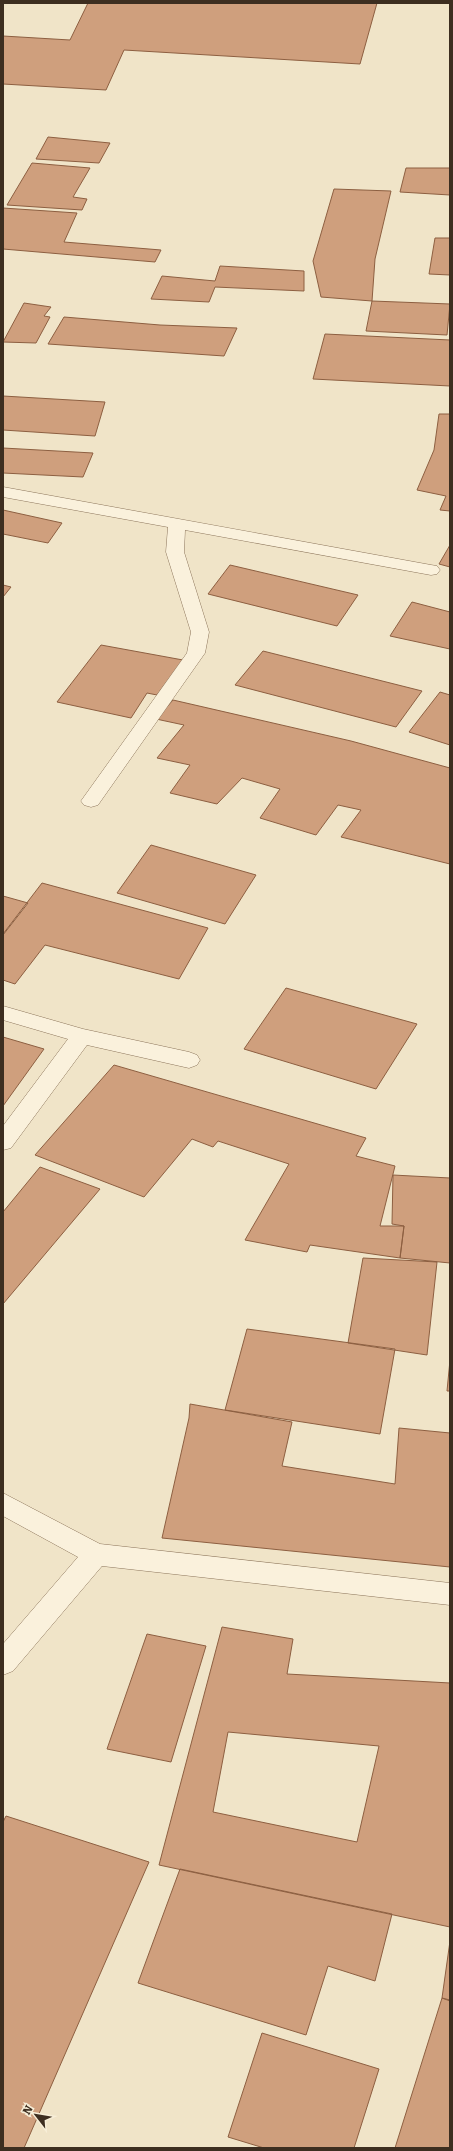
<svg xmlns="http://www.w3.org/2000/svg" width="453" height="2151" font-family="Bitter,serif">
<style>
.building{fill:#cf9f7d;stroke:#8d5f41;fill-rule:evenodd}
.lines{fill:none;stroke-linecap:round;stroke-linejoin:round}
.street-casing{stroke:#8d765c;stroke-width:1}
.street{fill:#faf1dc;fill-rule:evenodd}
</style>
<rect width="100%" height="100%" fill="#f0e4c8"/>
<path class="building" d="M88,3h289l-17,61 -236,-14 -18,40 -103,-6v-48l67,4z
M48,137l62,6 -11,20 -63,-4z
M32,163l58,5 -17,29 14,2 -5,11 -75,-5z
M406,168h44v27l-50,-3z
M334,189l57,2 -16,68 -3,42 -51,-4 -8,-36z
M3,208l74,5 -13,29 97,8 -6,12 -152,-13z
M435,238h15v37l-21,-1z
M220,266l84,5v20l-89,-4 -6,15 -58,-3 11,-23 53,5z
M372,301l78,3 -3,31 -81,-4z
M24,303l27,4 -7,9 6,1 -14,26 -33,-1z
M64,317l96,8 77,3 -13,28 -176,-12z
M325,334l125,6v46l-137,-7z
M3,396l102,6 -10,34 -92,-6z
M439,414h11v97l-10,-1 6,-14 -29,-6 17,-40z
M3,448l90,5 -10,24 -80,-4z
M3,510l59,13 -14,20 -45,-9z
M450,545v22l-11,-3z
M230,565l128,30 -21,31 -129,-32z
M3,585l8,2 -8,10z
M412,602l38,10v37l-60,-13z
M101,645l82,15 -26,35 -10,-2 -16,25 -74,-16z
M263,651l159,40 -26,36 -161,-42z
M440,692l10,3v50l-41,-13z
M173,700l178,41 99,27v96l-109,-27 20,-27 -23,-5 -22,30 -56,-17 20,-29 -38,-11 -25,26 -47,-11 20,-28 -33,-7 27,-33 -28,-6z
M151,845l105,30 -31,49 -108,-31z
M42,883l166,45 -29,51 -134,-34 -30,39 -12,-4v-46z
M3,896l25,7 -25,32z
M286,988l131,36 -41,65 -132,-40z
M3,1037l41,12 -41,57z
M114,1065l252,73 -10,18 39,10 -15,60h24l-4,32 -90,-13 -3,7 -62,-12 44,-76 -71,-23 -5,6 -21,-8 -48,58 -109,-42z
M40,1167l60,22 -97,115v-92z
M393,1175l57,3v85l-50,-5 4,-32 -12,-2z
M363,1258l74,4 -10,93 -79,-12z
M247,1329l148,20 -15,85 -155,-24z
M450,1360v31h-3z
M190,1404l102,18 -10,44 113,18 4,-56 51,5v134l-288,-29 27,-120z
M222,1627l71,12 -6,35 163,9v244l-291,-62zM228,1732l151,14 -22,96 -144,-30z
M147,1634l59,12 -35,116 -64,-13z
M6,1816l143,46 -125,286h-21v-326z
M180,1869l212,45 -17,67 -47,-15 -22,69 -168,-52z
M450,1941v59l-8,-2z
M442,1998l8,3v147h-55z
M262,2033l117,36 -25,79h-90l-36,-11z"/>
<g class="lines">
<g class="street-casing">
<path id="street" d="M3,487l428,78 6,1 3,4 -3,4 -6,1 -246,-45 -1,22 25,80 -4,21 -107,152 -7,2 -7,-2 -3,-4 106,-148 4,-21 -25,-80 2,-25 -165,-30z
M3,1006l80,23 106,23 8,3 3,5 -3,5 -8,3 -102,-23 -76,103 -8,2v-24l65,-87 -65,-19z
M3,1493l97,51 350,39v22l-348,-39 -89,105 -10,4v-31l75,-87 -75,-41z"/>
</g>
<use href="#street" class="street"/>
</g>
<rect width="453" height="2151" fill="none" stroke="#3d2e20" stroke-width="8"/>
<g transform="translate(36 2115) rotate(301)" stroke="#f7eed8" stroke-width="3" paint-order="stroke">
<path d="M0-3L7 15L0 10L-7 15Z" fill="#3d2e20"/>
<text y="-6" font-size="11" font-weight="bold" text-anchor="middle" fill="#3d2e20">N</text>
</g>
</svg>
